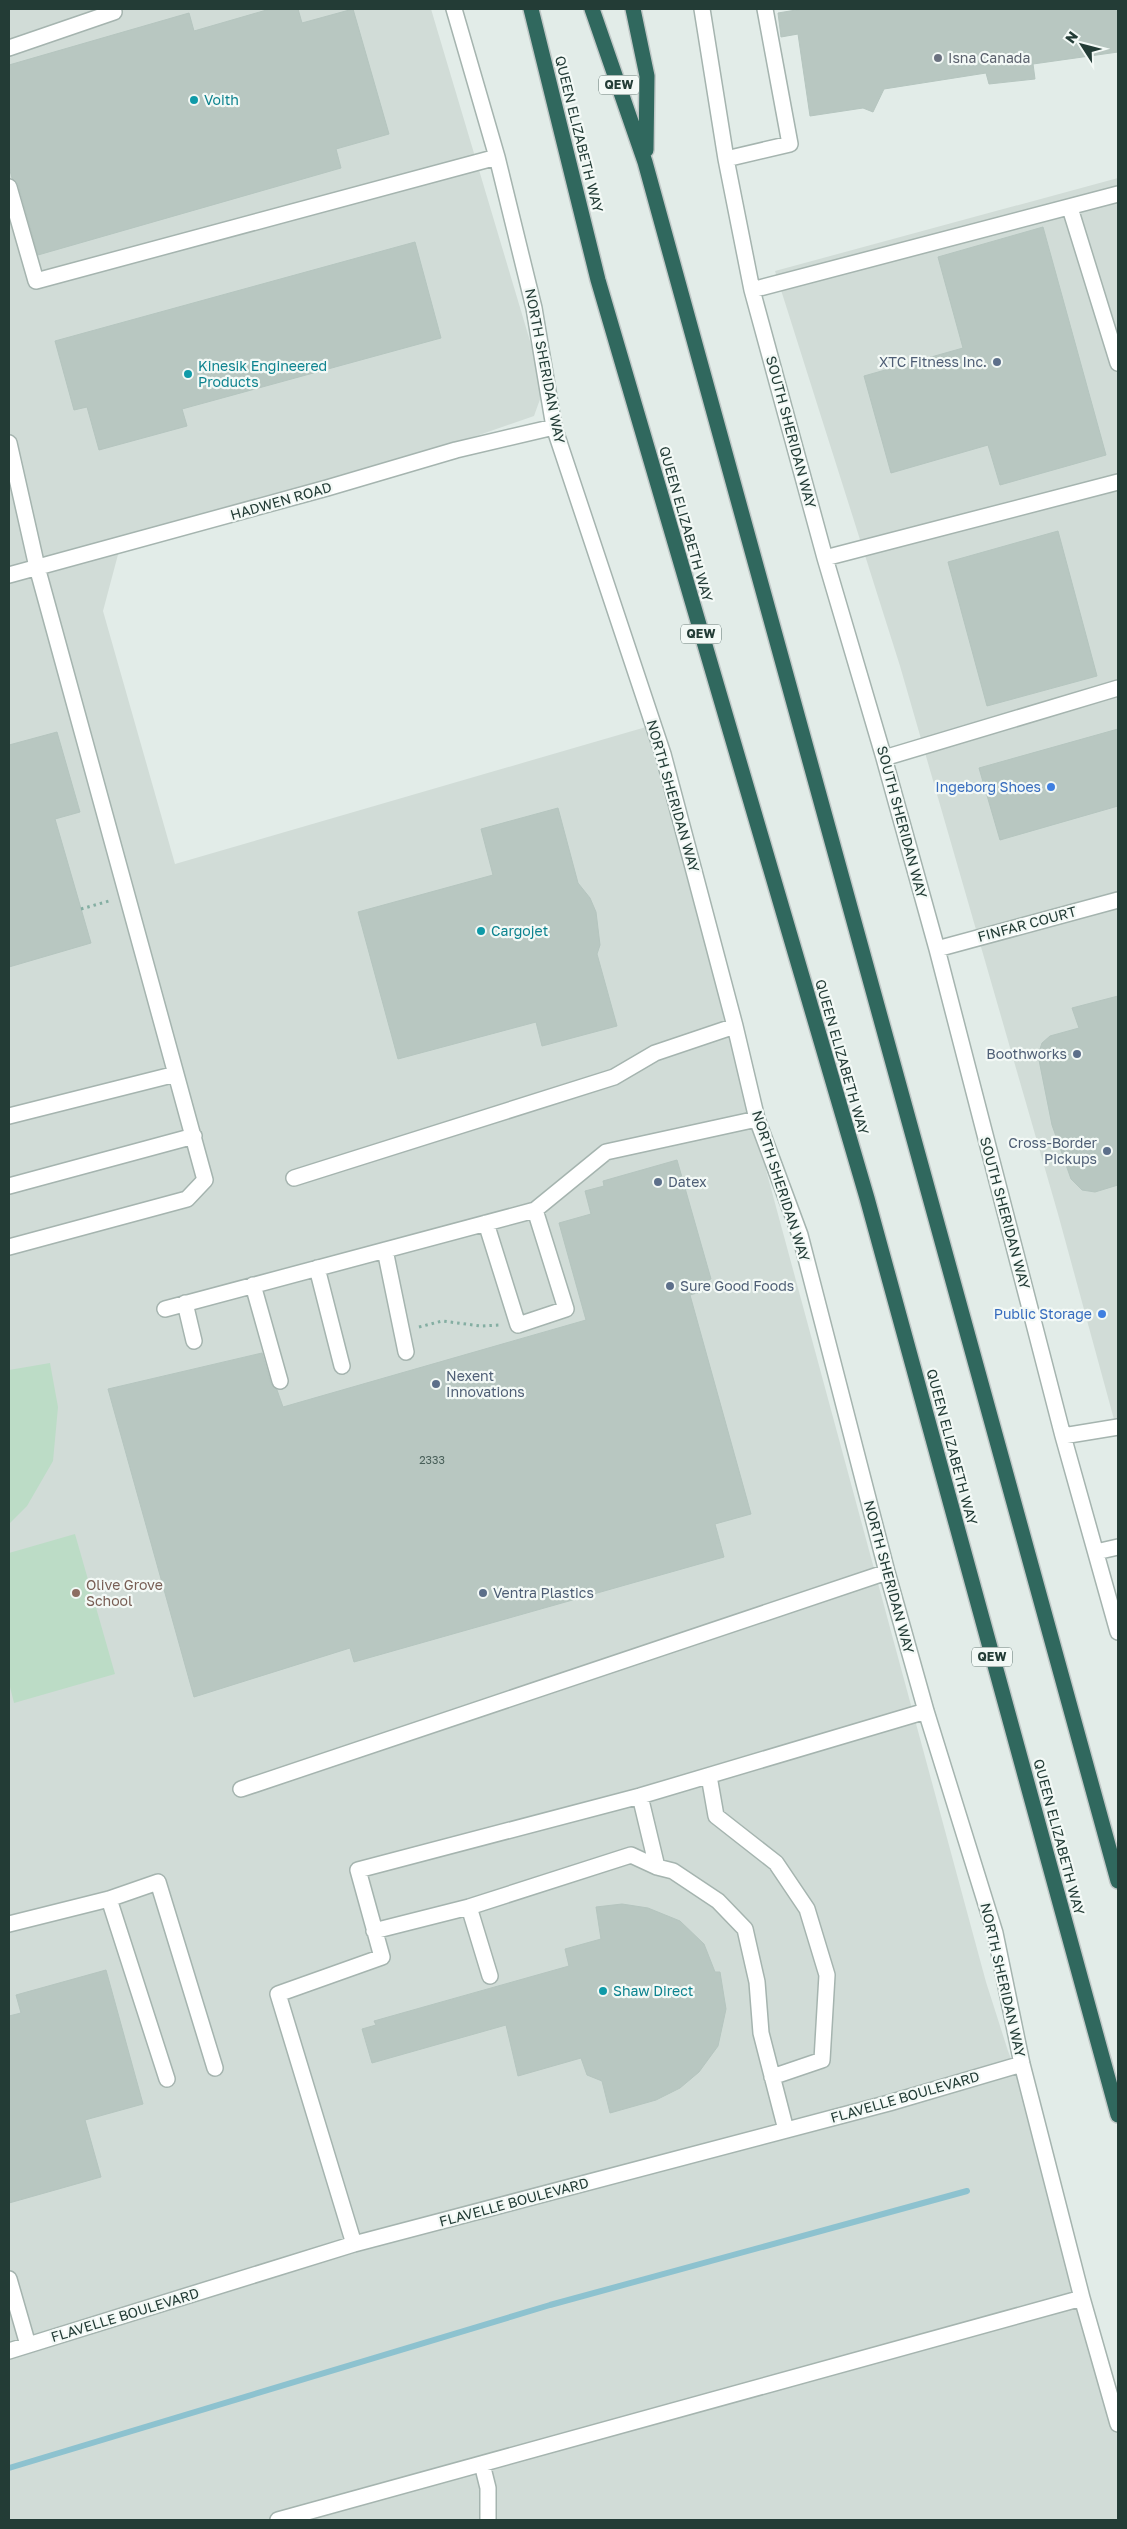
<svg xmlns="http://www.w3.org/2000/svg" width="1127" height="2529" font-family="'Golos Text',sans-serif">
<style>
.built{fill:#d1dcd7}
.green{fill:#bcdcc6}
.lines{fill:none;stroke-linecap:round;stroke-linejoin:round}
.stream{stroke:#8dc2cf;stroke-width:6}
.building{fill:#b8c7c1;stroke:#b5c5bf}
.minor-casing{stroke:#a5b4af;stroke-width:18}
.highway-casing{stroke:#c1c8c7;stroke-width:18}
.path{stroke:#84aea2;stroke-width:3;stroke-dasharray:2.5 4;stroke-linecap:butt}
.minor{stroke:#fff;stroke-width:15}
.highway{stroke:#30685e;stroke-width:15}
.worship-dot{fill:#6b7280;stroke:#f3f9f6;stroke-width:2}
.culture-dot{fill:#0f9aa8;stroke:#f3f9f6;stroke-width:2}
.service-dot{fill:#5c6f8a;stroke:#f3f9f6;stroke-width:2}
.shop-dot{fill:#3f7fe0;stroke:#f3f9f6;stroke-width:2}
.education-dot{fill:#8d6e63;stroke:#f3f9f6;stroke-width:2}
.labels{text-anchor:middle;stroke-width:4.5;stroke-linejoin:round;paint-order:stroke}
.number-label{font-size:11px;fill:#485f59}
.shield{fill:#f3f9f6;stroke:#617570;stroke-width:1}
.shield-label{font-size:12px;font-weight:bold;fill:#233c36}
.worship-label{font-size:14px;fill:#5b616d;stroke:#f3f9f6;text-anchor:start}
.culture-label{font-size:14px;fill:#0d838f;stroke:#f3f9f6;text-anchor:start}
.street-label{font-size:14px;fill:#233c36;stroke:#f3f9f6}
.service-label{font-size:14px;fill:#4e5e75;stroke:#f3f9f6;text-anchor:start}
.shop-label{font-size:14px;fill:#366cbe;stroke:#f3f9f6;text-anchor:end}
.education-label{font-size:14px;fill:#785e54;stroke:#f3f9f6;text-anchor:start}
</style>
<rect width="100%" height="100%" fill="#e2ece8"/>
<path class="built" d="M9,9h422l113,379 -10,28 -207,72 -207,59 -17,64 72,253 471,-137 340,1255 22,69 19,48 44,157 47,181v83h-1109z
M1118,178v1256l-60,-220 -158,-548 -125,-395z"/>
<path class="green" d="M50,1363l8,44 -5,54 -26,45 -18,18v-154z
M75,1534l40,140 -101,29 -5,-20v-130z"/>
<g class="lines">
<path class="stream" d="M9,2468l541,-163 417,-114"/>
</g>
<path class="building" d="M270,9h28l4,14 51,-14 36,125 -53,15 5,19 -303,87 -20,-71 -6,-6 -3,-11v-102l180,-52 5,18z
M802,9h316v43l-85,12 2,15 -46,5 -3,-11 -102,16 -11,23 -10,-4 -53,8 -12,-82 -17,3 -3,-24z
M1043,227l63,228 -106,30 -12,-40 -97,28 -27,-97 99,-28 -25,-91z
M415,242l26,96 -259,71 5,17 -88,24 -12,-43 -13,3 -19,-69z
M1058,531l39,145 -110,30 -39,-144z
M1118,729v77l-118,34 -21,-72z
M57,732l23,80 -25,7 36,124 -82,24v-222z
M558,808l20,75 12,15 6,14 4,33 -3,9 20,72 -75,20 -6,-24 -138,37 -40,-147 135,-37 -12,-46z
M1118,996v189l-23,7 -13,-2 -11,-11 -19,-54 -14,-70 4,-12 8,-7 29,-8 -7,-20z
M677,1160l34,119 -6,2 2,9 -17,5 61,219 -36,10 9,33 -370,105 -4,-14 -156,49 -86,-308 154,-36 9,31 6,6 6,17 303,-87 -27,-97 32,-9 -6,-23 19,-5 -1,-5z
M622,1904l26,4 32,13 24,23 11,28h5l6,37 -8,37 -19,26 -19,16 -24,12 -46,13 -8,-32 -15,-6 -6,-17 -63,18 -12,-51 -134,38 -10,-34 14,-4 -2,-4 195,-55 -4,-17 36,-10 -5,-32z
M106,1970l37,134 -58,16 16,57 -92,26v-187l12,-3 -5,-18z"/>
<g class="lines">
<g class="minor-casing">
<path id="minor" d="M454,9l43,148 37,151 20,119 109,327 72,272 22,93 43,116 87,337 39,139 69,222 27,131 60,234 36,126
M702,9l24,150 26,131 73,268 59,200 53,191 126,487 55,196
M9,48l105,-36
M726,159l64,-15 -25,-135
M9,187l27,94 461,-124
M1070,208l48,155
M752,290l366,-96
M9,443l28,124 168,613 -18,19 -178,48
M825,558l293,-76
M9,575l318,-87 129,-38 98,-23
M884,758l234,-70
M937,949l181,-49
M9,1116l167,-42
M294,1178l320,-101 41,-24 80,-27
M9,1186l185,-50
M486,1223l32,102 48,-16 -31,-99
M385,1250l21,102
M317,1268l25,98
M253,1285l27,96
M185,1303l9,38
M165,1309l370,-99 71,-58 151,-33
M1063,1436l55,-9
M1096,1552l22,-5
M709,1776l7,40 60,47 31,46 20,66 -5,85 -50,17
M241,1789l646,-217
M640,1796l17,71
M109,1899l58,180
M469,1907l21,69
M9,1924l100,-25 49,-17 57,186
M374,1931l95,-24 162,-52 26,12 16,4 45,30 27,28 12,53 4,51 25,97
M354,2244l-76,-250 104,-37 -24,-87 282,-74 286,-85
M9,2279l19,66
M9,2351l345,-107 535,-141 133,-39
M482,2464l6,24v32
M278,2520l804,-222"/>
</g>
<g class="highway-casing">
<path id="highway" d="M531,9l67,271 269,918 251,917
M592,9l53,153 473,1719
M633,9l14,67 -1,74"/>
</g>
<path class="path" d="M81,909l28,-8
M419,1327l23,-6 39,5 18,-1"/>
<use href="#minor" class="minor"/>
<use href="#highway" class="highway"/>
</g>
<circle class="worship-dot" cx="938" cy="58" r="5"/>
<g class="culture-dot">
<circle cx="194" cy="100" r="5"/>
<circle cx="188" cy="374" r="5"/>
<circle cx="481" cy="931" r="5"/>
<circle cx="603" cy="1991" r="5"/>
</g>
<g class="service-dot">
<circle cx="997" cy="362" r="5"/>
<circle cx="1077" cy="1054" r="5"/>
<circle cx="1107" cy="1151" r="5"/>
<circle cx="658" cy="1182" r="5"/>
<circle cx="670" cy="1286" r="5"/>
<circle cx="436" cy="1384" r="5"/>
<circle cx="483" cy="1593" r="5"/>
</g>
<g class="shop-dot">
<circle cx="1051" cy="787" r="5"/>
<circle cx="1102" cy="1314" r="5"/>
</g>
<circle class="education-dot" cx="76" cy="1593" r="5"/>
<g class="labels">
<g class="number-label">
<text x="432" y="1464">2333</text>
</g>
<g class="shield">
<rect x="599" y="75.5" width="40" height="19" rx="4"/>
<rect x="681" y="624.5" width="40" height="19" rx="4"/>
<rect x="972" y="1647.5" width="40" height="19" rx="4"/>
</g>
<g class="shield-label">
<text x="619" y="89">QEW</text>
<text x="701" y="638">QEW</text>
<text x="992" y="1661">QEW</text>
</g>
<g class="worship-label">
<text x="948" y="63">Isna Canada</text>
</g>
<g class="culture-label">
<text x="204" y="105">Voith</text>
<text x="198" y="371">Kinesik Engineered<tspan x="198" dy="16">Products</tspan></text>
<text x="491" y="936">Cargojet</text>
<text x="613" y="1996">Shaw Direct</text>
</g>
<g class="street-label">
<text transform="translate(579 134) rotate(76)" y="5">QUEEN ELIZABETH WAY</text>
<text transform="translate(545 366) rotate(79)" y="5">NORTH SHERIDAN WAY</text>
<text transform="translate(791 432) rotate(75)" y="5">SOUTH SHERIDAN WAY</text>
<text transform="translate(281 501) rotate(-16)" y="5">HADWEN ROAD</text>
<text transform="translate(686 524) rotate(74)" y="5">QUEEN ELIZABETH WAY</text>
<text transform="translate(673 796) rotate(74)" y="5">NORTH SHERIDAN WAY</text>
<text transform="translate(902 822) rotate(75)" y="5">SOUTH SHERIDAN WAY</text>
<text transform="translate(1027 924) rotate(-15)" y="5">FINFAR COURT</text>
<text transform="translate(842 1057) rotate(74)" y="5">QUEEN ELIZABETH WAY</text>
<text transform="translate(781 1186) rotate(72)" y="5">NORTH SHERIDAN WAY</text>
<text transform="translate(1005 1213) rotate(75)" y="5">SOUTH SHERIDAN WAY</text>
<text transform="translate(952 1447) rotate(75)" y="5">QUEEN ELIZABETH WAY</text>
<text transform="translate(889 1577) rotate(75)" y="5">NORTH SHERIDAN WAY</text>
<text transform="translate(1059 1837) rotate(75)" y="5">QUEEN ELIZABETH WAY</text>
<text transform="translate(1003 1980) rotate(77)" y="5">NORTH SHERIDAN WAY</text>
<text transform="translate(905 2097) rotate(-16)" y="5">FLAVELLE BOULEVARD</text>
<text transform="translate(514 2202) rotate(-15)" y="5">FLAVELLE BOULEVARD</text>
<text transform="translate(125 2315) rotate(-17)" y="5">FLAVELLE BOULEVARD</text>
</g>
<g class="service-label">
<text x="987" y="367" text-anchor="end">XTC Fitness Inc.</text>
<text x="1067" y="1059" text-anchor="end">Boothworks</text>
<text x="1097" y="1148" text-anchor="end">Cross-Border<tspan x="1097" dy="16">Pickups</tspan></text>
<text x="668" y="1187">Datex</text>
<text x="680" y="1291">Sure Good Foods</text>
<text x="446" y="1381">Nexent<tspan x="446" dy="16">Innovations</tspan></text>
<text x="493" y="1598">Ventra Plastics</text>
</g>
<g class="shop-label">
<text x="1041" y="792">Ingeborg Shoes</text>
<text x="1092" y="1319">Public Storage</text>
</g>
<g class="education-label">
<text x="86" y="1590">Olive Grove<tspan x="86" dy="16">School</tspan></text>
</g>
</g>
<rect width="1127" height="2529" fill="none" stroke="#233c36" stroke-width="20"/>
<g transform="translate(1082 45) rotate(306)" stroke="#f3f9f6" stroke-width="4" paint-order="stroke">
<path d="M0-4L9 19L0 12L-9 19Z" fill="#233c36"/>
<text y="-8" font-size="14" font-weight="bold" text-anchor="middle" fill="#233c36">N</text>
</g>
</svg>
